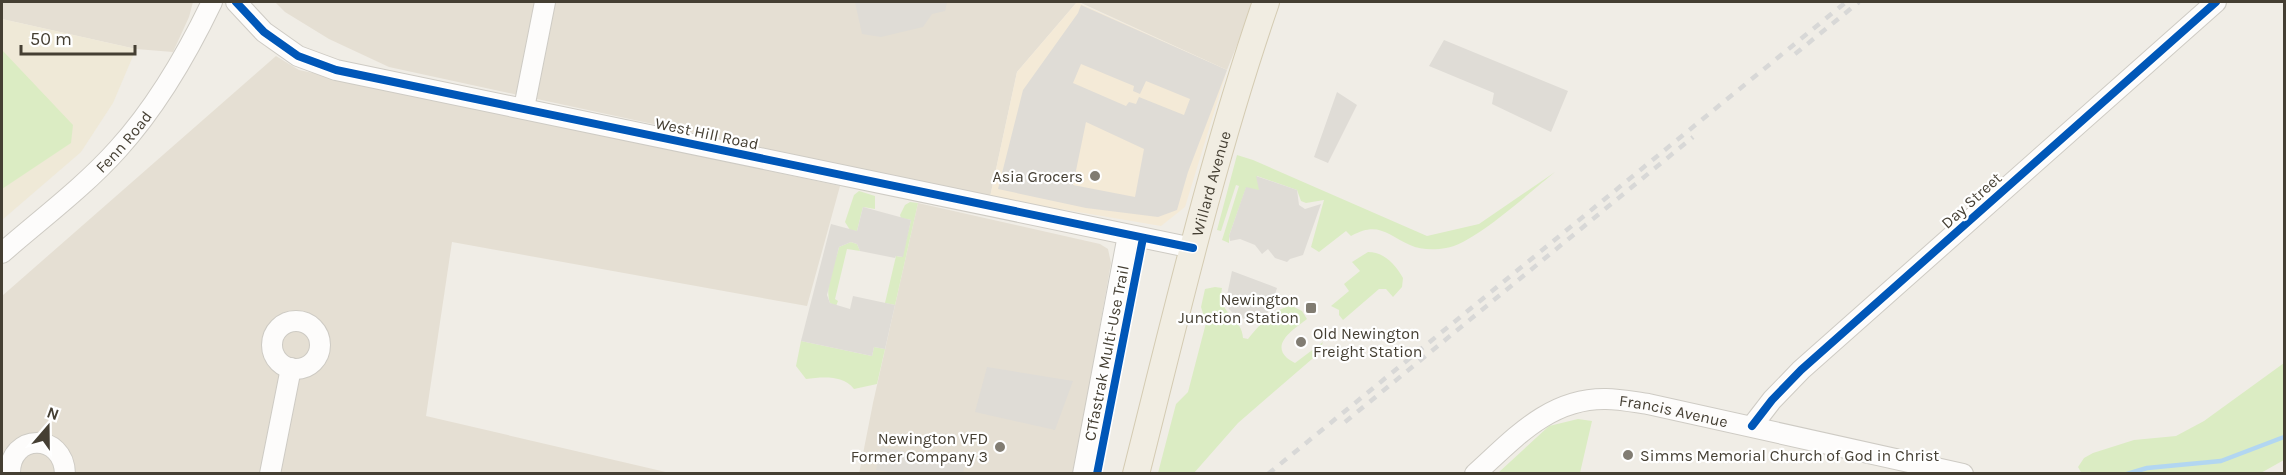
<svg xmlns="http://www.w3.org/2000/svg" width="2286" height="475" font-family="Karla,sans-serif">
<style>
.residential{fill:#e5dfd3}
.commercial{fill:#f4ead7}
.education{fill:#efe9d7}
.green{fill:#dbecc3}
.parking{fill:#dfdcd6;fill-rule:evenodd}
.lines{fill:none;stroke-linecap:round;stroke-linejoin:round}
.stream{stroke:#b2d6f1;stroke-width:4.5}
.minor-casing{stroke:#cecbc4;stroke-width:22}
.major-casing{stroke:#d4cbb2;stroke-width:28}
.minor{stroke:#fdfcfb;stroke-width:20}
.major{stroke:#f1ede2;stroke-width:26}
.rail{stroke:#d8d8d7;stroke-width:4.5;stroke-dasharray:8 8;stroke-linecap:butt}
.cycleway-casing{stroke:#fff;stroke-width:11}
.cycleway{stroke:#0057b8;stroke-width:8}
.poi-dot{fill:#817c72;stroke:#fff;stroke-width:2}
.labels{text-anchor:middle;stroke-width:4.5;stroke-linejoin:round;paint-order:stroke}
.street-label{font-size:16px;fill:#453f33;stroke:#fff}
.poi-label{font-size:16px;fill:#453f33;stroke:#fff;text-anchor:end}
</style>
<rect width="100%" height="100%" fill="#f0ede6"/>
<path class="residential" d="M2,2h191l-4,15 -16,35 -37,-3 -134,-30z
M275,2h802l-60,70 -27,125 -601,-130 -60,-28 -44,-27z
M1079,2h175l-27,68z
M276,56l23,14 541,116 -33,120 -355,-64 -26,174 244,57h-668v-177z
M918,203l182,41 8,5 3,14 -37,210 -215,1 14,-71z"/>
<path class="commercial" d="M1077,2l150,68 -42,137 -24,19 -171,-29 27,-125z"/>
<path class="education" d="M2,19l134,30 -23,54 -32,49 -79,68z"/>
<path class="green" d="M2,50l71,75 -2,18 -69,46z
M1237,155l16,5 174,76 52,-12 76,-52c-24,19 -81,72 -109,76 -11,2 -26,2 -36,-3 -24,-11 -32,-24 -59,-9l-5,-5 -27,21 -8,-5 13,-47 -18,3 -5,-2 -4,-11 -40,-14 3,15 -14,-3 -17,48v7l-7,-3 17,-54 -3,-1 -15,46 -4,-1z
M859,191l16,5v13l-12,-2 -6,24 -7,-1 -5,-8 9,-27z
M910,202l8,1 -23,102 -10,-2 11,-47 6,1 9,-37 -10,-2 -1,-3 5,-10z
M851,242l6,2 3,7 -13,-2 -12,50 3,2 -2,5 -6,-3c-6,-17 5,-39 9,-56z
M1368,252c16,0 27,12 35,26l-1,9 -9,10 -7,-8h-7l-36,31 -4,-5v-5l-8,-4 18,-15 -5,-7 16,-13 -8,-9z
M1215,287l7,1c-5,27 20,28 21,50l5,1c9,-12 28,-32 44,-33l10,5 5,8c-10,8 -37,24 -20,39 2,2 5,3 8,5l28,-21 -4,11 -81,70 -44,50h-36l18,-69 12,-12 18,-69 -5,-16 4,-18z
M801,341l71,15 2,-9 11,2 -8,35 -23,5c-11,-14 -31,-12 -48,-10l-10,-13z
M2284,363v97l-25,14h-177l-4,-7 6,-9 9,-5 41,-13 42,-4 28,-15z
M1578,419l14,2 -12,52h-82l51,-47z"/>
<path class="parking" d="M855,2h92l-2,9 -13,3 -9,13 -42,10 -19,-3z
M1081,5l146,65 -39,102 -11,38 -19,7 -72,-9 -88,-19 25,-99 55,-77zM1081,64l53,22 -1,5 7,3 6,-13 44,18 -6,16 -45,-18 -3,7 -7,-2 -3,4 -53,-23zM1086,122l58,27 -9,48 -62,-12z
M1444,40l124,51 -17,41 -59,-28 2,-11 -65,-27z
M1337,92l20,13 -29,58 -14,-6z
M1256,176l41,14 2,15 6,4 16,-5 -18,51 -13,4 -3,3 -12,-4 -7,-9 -6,5 -7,-9 -15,-6 -10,2 -1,-5 17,-49 13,3z
M863,207l48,13 -8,37 -7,-1 -1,2 -35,-7 -3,-7 -6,-2 -12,5 -12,48 3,8 20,6 3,-13 42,9 -10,44 -11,-2 -2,9 -71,-15 30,-117 26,7z
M1232,271l45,17 -6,19 -7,11 -17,1 -9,-1 -9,-9 -3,-9z
M987,367l86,14 -18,49 -80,-18z
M881,447l84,17 -2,9 -62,1 -25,-4z"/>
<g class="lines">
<path class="stream" d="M2127,474l20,-6 74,-7 63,-24"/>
<g class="minor-casing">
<g id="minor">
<path d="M236,2l28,30 34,24 38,14 857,178"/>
<path d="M524,108l21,-106"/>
<path id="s1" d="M2,253c39,-34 82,-66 116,-104 40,-44 69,-95 94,-147"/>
<circle cx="296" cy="345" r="24"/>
<path d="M1752,426l20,-26 29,-30 415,-368"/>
<path d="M10,474c-1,-41 54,-42 55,0"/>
<path d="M270,474l21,-106"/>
<path d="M1083,474l45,-239"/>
<path id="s2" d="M1475,474c39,-35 74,-76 131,-75 13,0 28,3 42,5l315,70"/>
</g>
</g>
<g class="major-casing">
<g id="major">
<path id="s3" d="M1136,474c40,-159 77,-318 130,-472"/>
</g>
</g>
<use href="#minor" class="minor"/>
<use href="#major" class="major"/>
<path class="rail" d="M1795,54l64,-52
M1345,422l348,-285
M1268,474l578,-472"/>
<g class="cycleway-casing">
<path id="cycleway" d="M236,2l28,30 34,24 38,14 857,178
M1752,426l20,-26 29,-30 415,-368
M1097,474l46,-236"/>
</g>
<use href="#cycleway" class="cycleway"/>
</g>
<g class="poi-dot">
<circle cx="1095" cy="176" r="6"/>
<rect x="1305" y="302" width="12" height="12" rx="3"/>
<circle cx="1301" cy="342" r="6"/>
<circle cx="1000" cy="447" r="6"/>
<circle cx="1628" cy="455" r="6"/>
</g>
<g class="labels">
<g class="street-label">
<text transform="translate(707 133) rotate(12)" y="6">West Hill Road</text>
<text dy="6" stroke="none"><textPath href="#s1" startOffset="165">Fenn Road</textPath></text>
<text dy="6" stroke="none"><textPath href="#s3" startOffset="300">Willard Avenue</textPath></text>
<text transform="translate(1971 200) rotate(-42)" y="6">Day Street</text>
<text transform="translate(1106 353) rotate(-79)" y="6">CTfastrak Multi-Use Trail</text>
<text dy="6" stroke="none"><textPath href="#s2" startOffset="224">Francis Avenue</textPath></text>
</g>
<g class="poi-label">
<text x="1083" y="182">Asia Grocers</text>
<text x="1299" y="305">Newington<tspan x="1299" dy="18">Junction Station</tspan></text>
<text x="1313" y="339" text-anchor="start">Old Newington<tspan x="1313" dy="18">Freight Station</tspan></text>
<text x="988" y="444">Newington VFD<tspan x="988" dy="18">Former Company 3</tspan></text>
<text x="1640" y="461" text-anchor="start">Simms Memorial Church of God in Christ</text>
</g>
</g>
<rect width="2286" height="475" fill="none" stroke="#453f33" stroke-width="6"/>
<g transform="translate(48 427) rotate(20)" stroke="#ffffff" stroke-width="4.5" paint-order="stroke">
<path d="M0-4.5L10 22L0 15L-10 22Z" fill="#453f33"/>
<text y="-9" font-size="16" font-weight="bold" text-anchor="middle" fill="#453f33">N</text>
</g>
<path d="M21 45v9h114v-9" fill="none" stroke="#453f33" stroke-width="3"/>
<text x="30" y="45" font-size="18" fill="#453f33" stroke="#ffffff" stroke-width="4.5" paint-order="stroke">50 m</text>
</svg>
